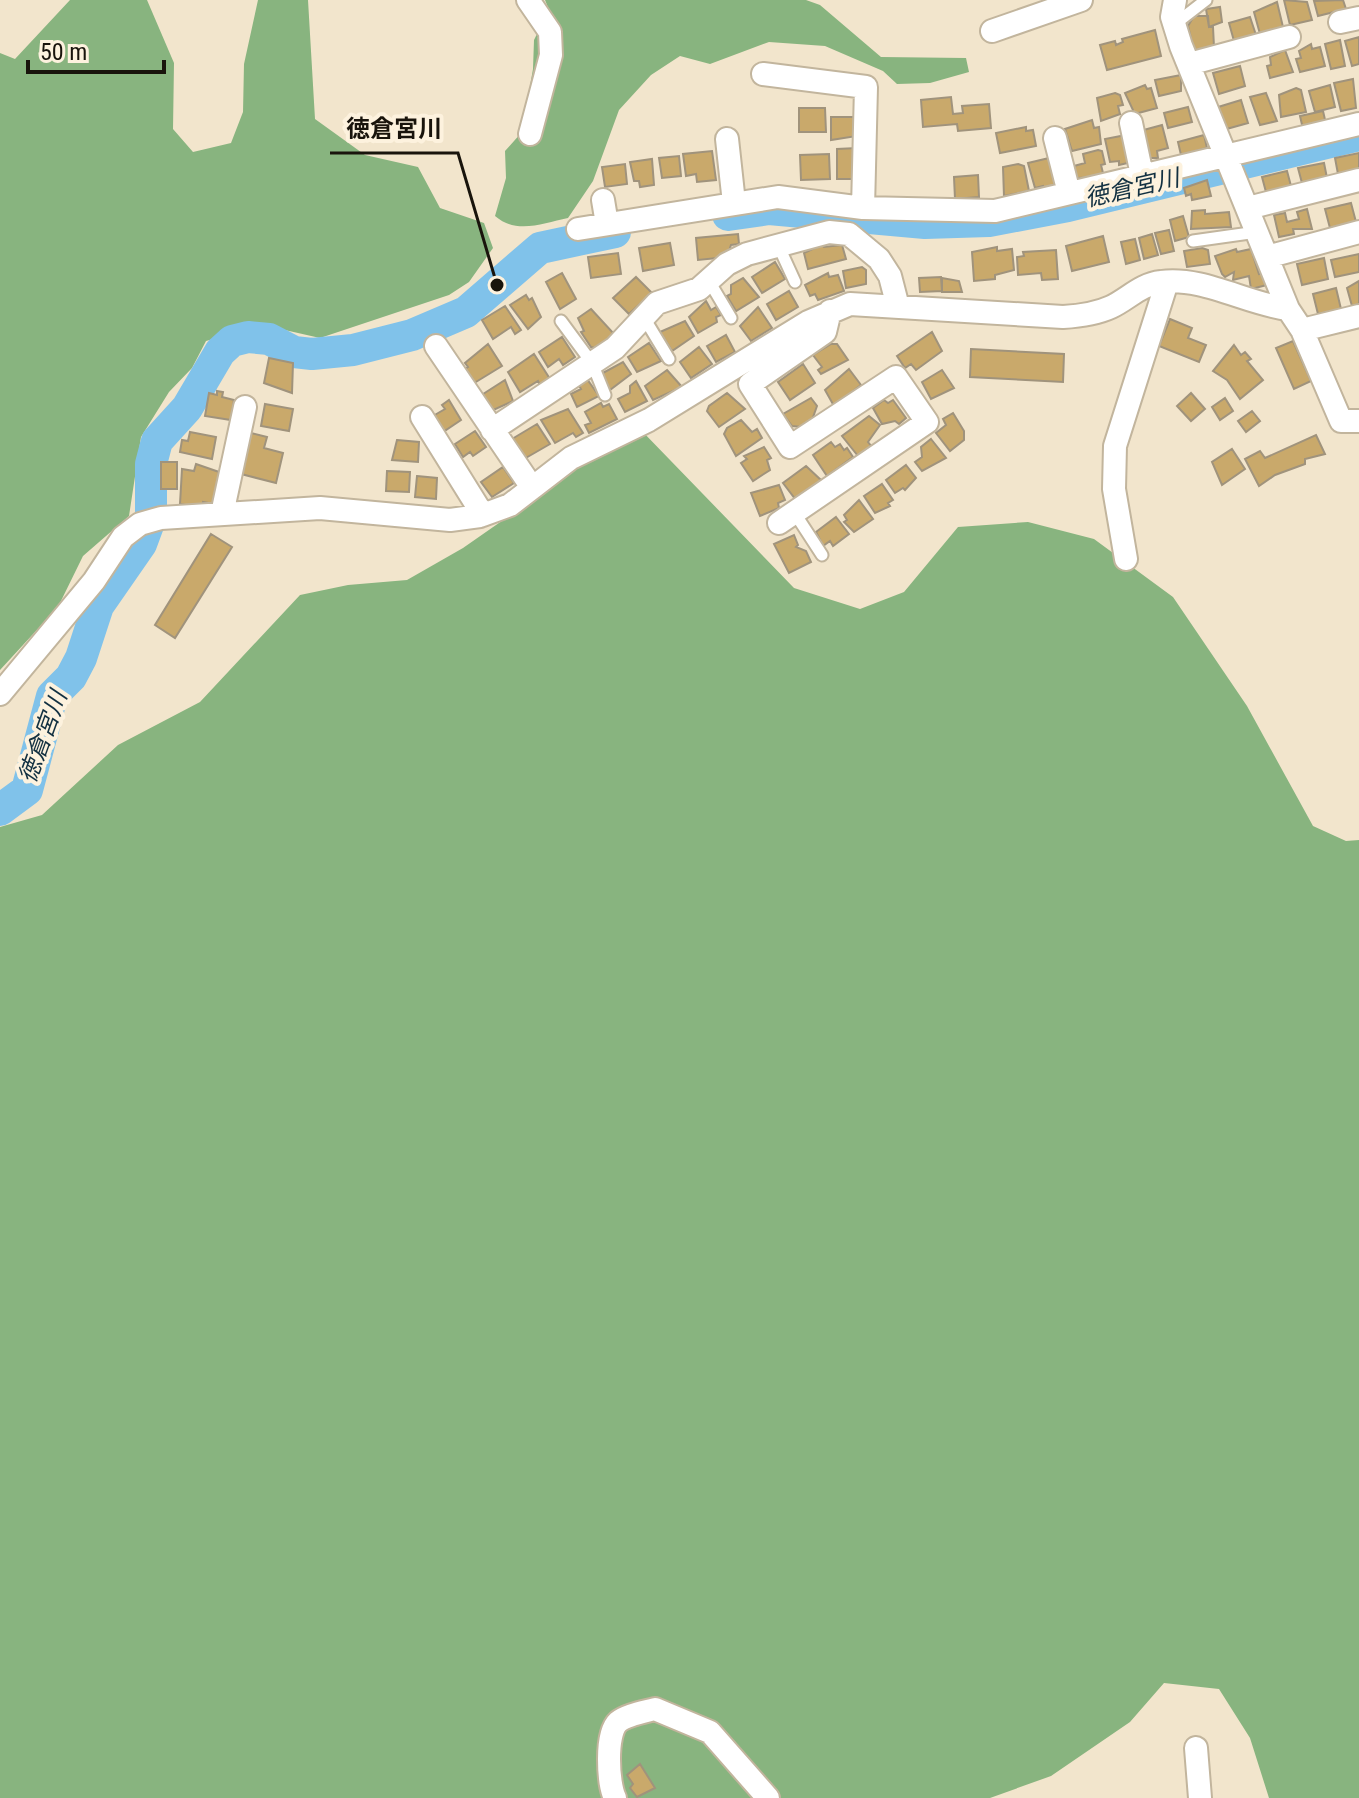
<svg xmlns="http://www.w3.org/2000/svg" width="1359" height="1798" font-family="'Roboto Condensed','Noto Sans JP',sans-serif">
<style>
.forest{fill:#88b47f}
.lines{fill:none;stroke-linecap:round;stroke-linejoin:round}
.river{stroke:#80c2ea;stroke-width:32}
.building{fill:#c9a96b;stroke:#a0937c;stroke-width:2}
.lane-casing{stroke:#c2b59d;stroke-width:15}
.street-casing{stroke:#c2b59d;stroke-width:26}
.lane{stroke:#fff;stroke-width:11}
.street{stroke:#fff;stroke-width:22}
.labels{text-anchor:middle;stroke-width:8;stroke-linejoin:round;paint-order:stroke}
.water-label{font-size:24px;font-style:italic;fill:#123041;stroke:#fdf2de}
.leader{fill:none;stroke:#19140c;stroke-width:3}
.callout-dot{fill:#19140c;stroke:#fdf2de;stroke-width:3}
.callout-label{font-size:24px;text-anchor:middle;font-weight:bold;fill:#19140c;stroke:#fdf2de;stroke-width:8;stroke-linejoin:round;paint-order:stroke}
</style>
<rect width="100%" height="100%" fill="#f2e5cc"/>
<path class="forest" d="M70,0h77l27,63 -1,66 20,23 38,-9 12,-31 1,-48 14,-64h50l7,119 50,36 53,12 22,41 44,15 9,25 -24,34 -20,13 -129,43 -44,-10h-24l-46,13 -14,27 -23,24 -28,45 -12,79 -46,40 -25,51 -58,63v-617l15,6z
M545,0h261l14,5 61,52 85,1 3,14 -39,11 -33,1 -14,-13 -58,-25 -56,-4 -59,22 -30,-8 -29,19 -32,35 -26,71 -25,37c-25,5 -51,17 -73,-2l11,-38 -1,-27 17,-19 11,-63 1,-29 15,-30z
M640,429l154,159 66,21 44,-17 54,-65 70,-5 66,17 79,58 74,109 66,120 33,15 13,-1v958h-90l-19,-60 -31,-49 -55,-6 -34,39 -79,54 -61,22h-990v-971l42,-12 76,-70 82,-43 100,-107 48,-10 59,-5 56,-32 167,-116z"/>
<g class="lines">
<path class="river" d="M728,215l41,-6 156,14 64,-2 79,-15 291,-71
M0,810l27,-20 25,-94 19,-19 10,-19 17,-52 43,-62 10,-27v-53l6,-23 30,-33 33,-56 12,-11 16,-4 21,2 25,13 18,2 41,-4 59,-15 54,-23 74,-64 75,-16"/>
</g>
<path class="building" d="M1284,0l23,2 5,18 -22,5z
M1343,0l3,9 -28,7 -4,-15z
M1277,2l6,25 -23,7 -6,-22z
M1220,7l2,15 -13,5 -3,-18z
M1194,16h14l1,11h4l1,20 -20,4 -6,-25z
M1250,17l6,18 -22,6 -5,-18z
M1155,30l6,26 -54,14 -7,-25 15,-4 1,4 7,-3 -1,-3z
M1359,37v27l-7,2 -7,-25z
M1340,40l5,26 -14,3 -6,-25z
M1311,44l1,5 8,-2 5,19 -25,6 -4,-13 5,-1 -2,-7z
M1285,50l8,22 -23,6 -3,-12 4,-1 -1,-8z
M1240,66l5,20 -26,8 -6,-21z
M1181,75v16l-22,5 -4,-16z
M1353,79l3,29 -15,3 -7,-28z
M1145,85l2,4 4,-1 6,20 -26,7 2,-5 -8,-17z
M1330,85l5,22 -20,5 -6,-21z
M1296,88l5,2 5,22 -25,5 -2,-22z
M1115,93l5,2 3,10 -5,1 2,8 -19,7 -4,-23z
M1266,93l11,28 -17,4 -10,-28z
M951,97l2,17 10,-1 -1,-7 27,-2 2,24 -33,3 -1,-7 -34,3 -2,-27z
M1241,100l7,23 -25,7 -8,-22z
M1188,107l4,15 -24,6 -4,-15z
M799,108h26l1,24h-27z
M1323,111l3,13 -23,5 -3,-13z
M831,117h26v19l-26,4z
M1092,120l2,8 5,-1 2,17 -29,7 -7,-22z
M1162,125l6,23 -11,3 1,7h-11l-7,-27z
M1026,127v4l7,-1 3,16 -36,7 -4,-20z
M1126,135l6,27 -13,3v-4l-9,1 -5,-23z
M1204,135l3,13 -26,7 -3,-13z
M857,148v31h-20v-30z
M1098,150l4,1 3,13 -4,1 3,12 -27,1 -3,-12 11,-3 -2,-9z
M712,151l4,29 -19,2 -1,-8 -10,2 -3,-22z
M1359,153v17l-21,4 -3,-16z
M829,154l1,25 -29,1 -1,-25z
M679,156l2,20 -19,2 -3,-20z
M1049,158l6,27 -11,6 -1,-5 -8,2 -7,-25z
M652,159l2,26 -14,2 -1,-6h-5l-4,-19z
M1324,163l3,15 -25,5 -4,-15z
M625,164l2,20 -22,3 -3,-20z
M1018,164l6,2 5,25 -25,5 -1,-29z
M1287,171l4,15 -25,6 -4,-15z
M978,175l1,22 -24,2 -1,-22z
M1207,180l4,16 -19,4 -1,-6 -5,2 -2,-8z
M1351,203l5,19 -26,6 -5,-19z
M1307,209l5,20h-19l1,5 -15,3 -5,-22 11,-2 2,9 12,-3 -2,-7z
M1205,210v4l24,-2 2,15 -40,2 1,-18z
M1183,216l6,21 -14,4 -5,-21z
M1169,230l5,21 -13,3 -6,-21z
M738,234l1,10 -8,1 -4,12 -29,3 -2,-22z
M1152,234l6,21 -14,4 -5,-21z
M1103,236l6,26 -37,9 -6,-25z
M1135,239l5,21 -14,4 -5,-22z
M670,243l4,22 -31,6 -4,-23z
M823,244l1,3 18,-2 4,14 -38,10 -4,-16z
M997,247v4l15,-2 2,21 -19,5v4l-21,2 -2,-29z
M1202,248l6,2 2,14 -23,3 -3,-16z
M1236,249l1,3 14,-3 8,25 6,-1 2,12 -16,4 -2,-13 -16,4 1,-8 -9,5 -3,-3 -7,-18z
M1056,250l2,29 -16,1 -1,-7 -23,2 -1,-18 7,-1 -1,-4z
M618,253l3,21 -30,4 -3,-21z
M1359,254v18l-24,5 -4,-17z
M1324,258l4,21 -26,6 -5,-21z
M775,262l10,17 -23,14 -10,-16z
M862,267l4,3v14l-20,4 -3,-17z
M562,273l14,26 -16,10 -14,-27z
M828,273l1,4 9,-2 6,16 -26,9 -3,-6 -5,2 -5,-11z
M636,277l16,16 -23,21 -16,-16z
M941,277l1,14 -22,1 -1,-14z
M743,278l16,19 -23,14 -9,-15 4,-2v-9z
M942,278l17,3 3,11h-20z
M1359,281v23l-7,2 -5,-18z
M1336,288l5,21 -23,5 -5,-20z
M789,291l9,16 -22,13 -9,-16z
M526,295l3,5 3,-2 9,19 -13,12 -18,-24z
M706,301l5,9 5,-3 5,8 -5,2 1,5 -19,11 -9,-16z
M505,306l16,24 -6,4 -4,-7 -18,12 -11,-19z
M758,307l14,21 -21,13 -11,-15z
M591,309l24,26 -20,13 -4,-1 -10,-15 3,-1 -6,-13z
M1170,319l22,9 -4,10 18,7 -7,17 -40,-16z
M685,321l9,15 -22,15 -12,-19z
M932,332l10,19 -26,19 -5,-6 -6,4 -8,-12z
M726,335l9,17 -19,10 -9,-16z
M562,337l13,20 -12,8 -4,-6 -11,8 -9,-15z
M1293,341l18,40 -17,8 -18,-41z
M649,343l12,18 -24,11 -9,-15z
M488,344l14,22 -31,19 -9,-14 6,-4 -3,-4z
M831,344h6l11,16 -27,14 -3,-4 4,-3 -9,-12z
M1234,345l7,10 4,-3 6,7 -4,2 16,19 -23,19 -13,-19 -14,-9z
M699,347l13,17 -21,14 -11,-16z
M971,349l93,5 -1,28 -93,-5z
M534,354l16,25 -10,6 -2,-4 -18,11 -12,-20z
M269,358l24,5 -1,30 -28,-10z
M623,362l8,12 -21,16 -9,-16z
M803,364l12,19 -25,17 -12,-18z
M849,369l12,16 -27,21 -9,-16z
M667,370l15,17 -29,13 -8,-14z
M942,370l12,18 -23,11 -9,-17z
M587,379l12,17 -22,11 -6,-13 10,-5 -3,-5z
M505,380l8,21 -24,11 -9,-16z
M636,381l11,20 -22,11 -7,-13 12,-6v-7z
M217,391l6,1 -1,5 12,3 -3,20 -26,-4 4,-23 8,2z
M727,393l18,16 -26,18 -12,-16 2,-5z
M1191,393l14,16 -14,12 -14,-15z
M811,398l6,8 -5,14 -10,7 -10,-1 -9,-12z
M1225,398l8,13 -13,9 -8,-13z
M449,400l12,20 -18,12 -10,-16 12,-7 -3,-4z
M884,400l4,3 5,-3 13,18 -7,6 -4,-3 -13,3 -9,-16z
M601,403l2,4 6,-3 8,15 -28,14 -4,-8 6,-2 -6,-11z
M265,404l28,5 -4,22 -28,-5z
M568,409l15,24 -7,4 -3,-4 -18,10 -14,-23z
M1252,411l8,10 -14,11 -8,-11z
M953,413l11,18v9l-14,11 -14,-18 10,-8 -3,-6z
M869,416l11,9 -12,17 4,5 -14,9 -16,-20z
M741,420l11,12 5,-3 5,9 -26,18 -12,-22 3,-6z
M537,424l13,20 -26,15 -12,-20z
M475,431l11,16 -13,9 -3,-4 -7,5 -8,-13z
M190,432l26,5 -4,22 -32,-7 2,-12 6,1z
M251,433l16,4 -3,11 19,5 -7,30 -35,-9z
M1316,435l9,19 -20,5v5l-30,11 -16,11 -14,-27 15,-8 5,7z
M931,439l15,19 -24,13 -7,-9 7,-5 -1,-10z
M397,440l22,2 -1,20 -26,-2z
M831,442l4,5 5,-3 4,6 3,-2 6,9 -26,19 -14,-21z
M764,447l7,11 -4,2 3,10 -17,11 -12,-18 6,-4 -3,-3z
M1232,449l13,20 -23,16 -10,-23z
M161,462h16v27h-16z
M196,464l23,8 -5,32 -11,-2 -1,6 -22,-4 2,-35 12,2z
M906,465l10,13 -11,12 -2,-2 -8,5 -9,-13z
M806,466l16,15 -26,19 -13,-17z
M503,467l11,16 -22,14 -11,-15z
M387,471l23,1 -1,20 -23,-1z
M417,476l20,2 -1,21 -21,-2z
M882,484l11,16 -5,3 2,3 -15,7 -11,-17z
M779,485l6,15 -7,3 1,5 -19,8 -9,-23z
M859,500l14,19 -19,13 -10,-10 3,-2 -3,-5z
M836,517l13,17 -16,12 -3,-5 -7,5 -7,-14z
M211,534l21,13 -57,91 -20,-13z
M794,535l4,10 -2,2 10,4 5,11 -22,11 -15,-29z
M640,1764l15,24 -18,9 -7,-9 3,-4 -6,-9z"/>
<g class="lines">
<g class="lane-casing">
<path id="lane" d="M1175,24l31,-24
M1193,241l64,-9
M779,247l16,35
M709,281l22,37
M643,316l26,43
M561,321l31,42 13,32
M794,512l28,43"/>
</g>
<g class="street-casing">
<path id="street" d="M528,0l22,32 1,23 -21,79
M1175,0l-3,17 9,29 107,263
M1340,22l19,-4
M992,31l89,-31
M1189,64l100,-27
M763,74l103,13 -3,121
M1131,123l11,52
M1055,138l14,55
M727,139l7,64
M603,200l4,24
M1248,208l111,-28
M578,229l200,-32 85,11 132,3 364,-87
M1267,257l92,-25
M1302,330l57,-14
M436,346l95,140
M422,417l61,98
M492,430l123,-82 42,-45 42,-14 28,-25 20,-10 82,-22 20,2 30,25 11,17 8,31
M222,514l23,-107
M779,523l148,-101 -31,-45 -106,70 -40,-63 75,-52 5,-21
M1126,559l-12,-70 1,-43 52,-164
M0,694l94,-113 29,-44 17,-13 21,-6 159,-10 130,12 30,-4 30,-11 61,-47 78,-38 159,-98 42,-18 213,13c17,-1 33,-3 48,-10 17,-8 30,-23 50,-25 41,-6 86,22 127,27l14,21 39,91h18
M1196,1748l4,50
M615,1798c-7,-14 -10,-64 3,-76 8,-7 26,-10 37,-13l55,23 58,66"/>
</g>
<use href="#lane" class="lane"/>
<use href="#street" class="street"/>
</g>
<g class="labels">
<g class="water-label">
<text transform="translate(1132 188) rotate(-13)" y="8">徳倉宮川</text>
<text transform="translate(43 737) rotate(-70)" y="8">徳倉宮川</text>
</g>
</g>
<path class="leader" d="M497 285L458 153H330"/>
<circle class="callout-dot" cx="497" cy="285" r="8"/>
<g class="callout-label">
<text x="394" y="137">徳倉宮川</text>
</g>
<path d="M28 60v12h136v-12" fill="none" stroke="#19140c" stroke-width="4"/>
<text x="40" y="60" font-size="24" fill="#19140c" stroke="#fdf2de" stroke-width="6" paint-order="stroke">50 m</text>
</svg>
